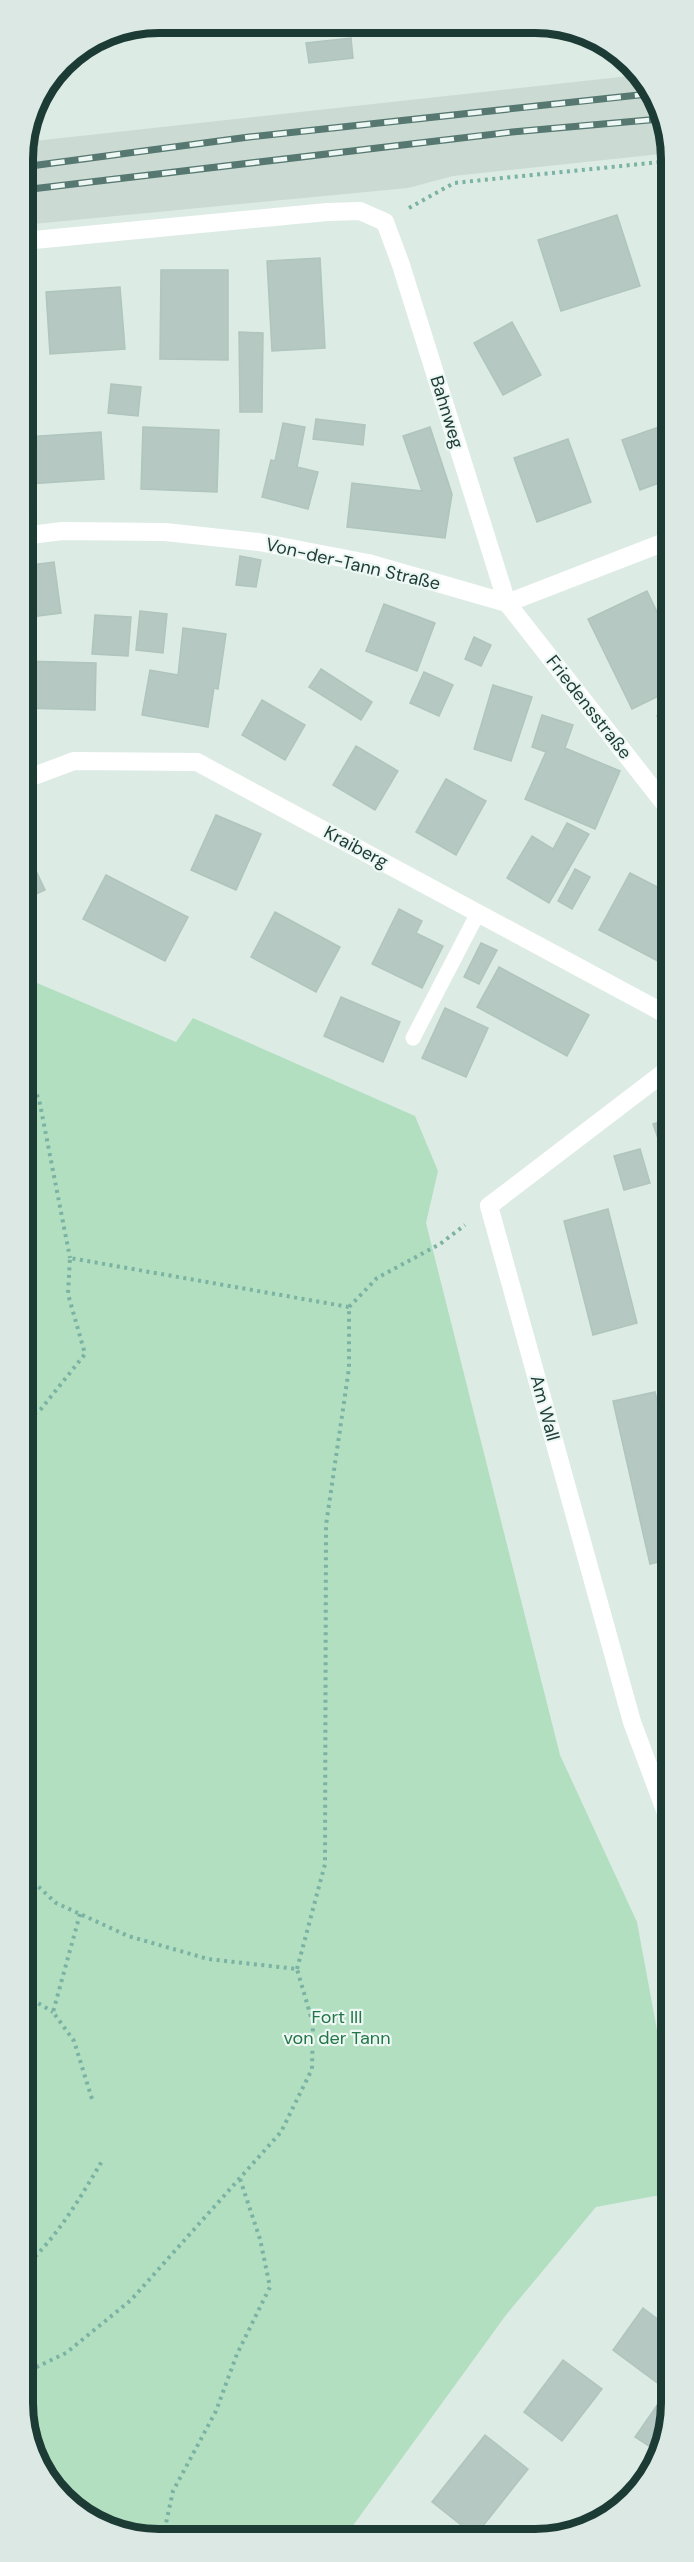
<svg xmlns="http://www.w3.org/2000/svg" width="694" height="2562" font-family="'DM Sans',sans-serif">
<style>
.built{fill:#cbdbd4}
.green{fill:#b3dfc1}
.building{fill:#b5c8c1;stroke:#afc5bd;stroke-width:1.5}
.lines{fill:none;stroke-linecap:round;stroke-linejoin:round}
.path{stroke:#7ab2a3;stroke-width:4;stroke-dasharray:3 4.5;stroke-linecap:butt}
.lane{stroke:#fff;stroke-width:15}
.street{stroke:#fff;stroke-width:18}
.rail-casing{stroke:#577871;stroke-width:7}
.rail{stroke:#edf7f3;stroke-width:4.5;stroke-dasharray:14;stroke-linecap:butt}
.labels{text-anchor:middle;stroke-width:4.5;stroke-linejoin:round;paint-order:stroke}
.street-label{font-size:18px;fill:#1d3b35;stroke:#edf7f3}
.park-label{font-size:18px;fill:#237648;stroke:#edf7f3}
.rim{fill:none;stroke:#1d3b35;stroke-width:8}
</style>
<rect width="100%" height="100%" fill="#ddebe5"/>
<path class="built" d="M638,75l32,65v13l-217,23 -45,12 -385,37 2,-83z"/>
<path class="green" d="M23,977l153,65 17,-24 222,98 23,55 -12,52 134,532 77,167 25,135h9v136l-75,14 -90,108 -162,223 -212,-1 -70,-38 -38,-77z"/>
<path class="building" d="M351,38l2,20 -44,5 -3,-20z
M617,215l23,71 -79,25 -23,-71z
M320,258l5,90 -53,3 -5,-90z
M161,270h67v90l-68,-1z
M120,287l5,62 -75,5 -4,-62z
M512,322l29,53 -38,20 -29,-52z
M239,332l24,1 -1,79h-22z
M111,384l30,3 -3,29 -30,-3z
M316,419l49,6 -2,20 -50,-6z
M283,423l22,4 -8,40 21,5 -10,37 -46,-12 9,-37 4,1z
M670,423v56l-30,11 -18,-50z
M143,427l76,3 -2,62 -76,-3z
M430,427l22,67 -7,44 -98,-11 5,-44 70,8 -19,-55z
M101,432l3,47 -76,5 -3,-47z
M568,439l23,63 -54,20 -23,-64z
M240,556l21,4 -5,27 -20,-2z
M54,562l7,51 -38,5v-52z
M647,591l23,48 1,51 -39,19 -44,-90z
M384,604l51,19 -18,48 -51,-20z
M140,611l27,3 -4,39 -27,-3z
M95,615l36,2 -3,39 -36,-2z
M183,628l43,6 -8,55 -4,-1 -6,39 -66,-12 8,-45 28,5z
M474,637l17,8 -10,21 -16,-7z
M23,661l73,2 -1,47 -72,-2z
M321,669l51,33 -11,18 -52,-33z
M424,672l29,13 -14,31 -29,-13z
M493,685l39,12 -21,64 -37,-12z
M262,700l43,25 -20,35 -43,-25z
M671,710v34l-14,-28z
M542,715l31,10 -8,23 55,23 -25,58 -70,-30 21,-47 -14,-5z
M356,746l42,25 -23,39 -42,-25z
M446,779l40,22 -30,54 -40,-23z
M216,815l45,19 -25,56 -45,-20z
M567,823l22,11 -40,69 -42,-25 25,-42 21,13z
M23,843l22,47 -22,10z
M575,869l15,8 -18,32 -14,-8z
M630,873l41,21v74l-72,-38z
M106,875l82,42 -23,44 -82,-42z
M399,909l23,12 -6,12 27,13 -21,42 -50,-24z
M275,912l65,35 -24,45 -65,-35z
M481,943l16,7 -18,34 -15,-7z
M499,967l90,48 -22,41 -90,-49z
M341,997l59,25 -17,40 -59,-26z
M445,1008l43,20 -22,49 -44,-19z
M671,1118v58l-18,-52z
M640,1149l10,34 -26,7 -10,-34z
M608,1209l29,114 -44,12 -29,-114z
M655,1392l16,68v99l-21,5 -37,-163z
M671,1618v43l-10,-41z
M643,2308l28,21v64l-58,-43z
M563,2360l39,29 -40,52 -38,-29z
M660,2401l11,8v3l-8,19 -11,17 -17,-11z
M485,2435l43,34 -53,67 -43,-34z
M627,2484l10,9 -43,33z"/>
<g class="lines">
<path class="path" d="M409,208l45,-25 216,-22
M23,1068l16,31 31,159
M23,1424l2,-3 16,-12 44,-55 -17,-60 2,-36 279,49
M23,1862l6,16 27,25 72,33 80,23 89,10 16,55 -1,45 -31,63 -150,168 -65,53 -42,20
M80,1914l-27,98 21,29 18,58
M297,1969l28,-105 1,-339 23,-157v-61l28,-29 63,-34 25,-19
M24,1999l14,4 15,9
M24,2000l6,6
M24,2267c33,-29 56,-69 78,-106
M163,2537l10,-46 43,-80 21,-57 33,-67 -10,-48 -20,-60"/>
<path class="lane" d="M413,1038l65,-125"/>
<path class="street" d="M23,241l304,-29 33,-1 25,11 16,43 106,338 164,209
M23,536l39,-5 103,1 94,10 109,21 139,40 163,-63
M23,780l51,-19 123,1 474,255
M671,1067l-182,139 143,516 39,104"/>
<g class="rail-casing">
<path id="rail" d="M23,167l226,-30 399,-43
M23,190l489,-58 148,-13"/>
</g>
<use href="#rail" class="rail"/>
</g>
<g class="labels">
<g class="street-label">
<text transform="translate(447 412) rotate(73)" y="6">Bahnweg</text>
<text transform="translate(353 564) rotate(13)" y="6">Von-der-Tann Straße</text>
<text transform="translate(589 707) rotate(52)" y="6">Friedensstraße</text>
<text transform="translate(356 847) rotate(28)" y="6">Kraiberg</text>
<text transform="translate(545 1408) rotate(75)" y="6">Am Wall</text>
</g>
<g class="park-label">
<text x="337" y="2023">Fort III<tspan x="337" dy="21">von der Tann</tspan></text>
</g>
</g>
<path d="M0 0H694V2562H0ZM159 33H535A126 126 0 0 1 661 159V2403A126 126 0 0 1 535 2529H159A126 126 0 0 1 33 2403V159A126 126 0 0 1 159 33Z" fill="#dce8e4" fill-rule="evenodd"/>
<path class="rim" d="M159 33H535A126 126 0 0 1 661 159V2403A126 126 0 0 1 535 2529H159A126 126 0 0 1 33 2403V159A126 126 0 0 1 159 33Z"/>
</svg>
